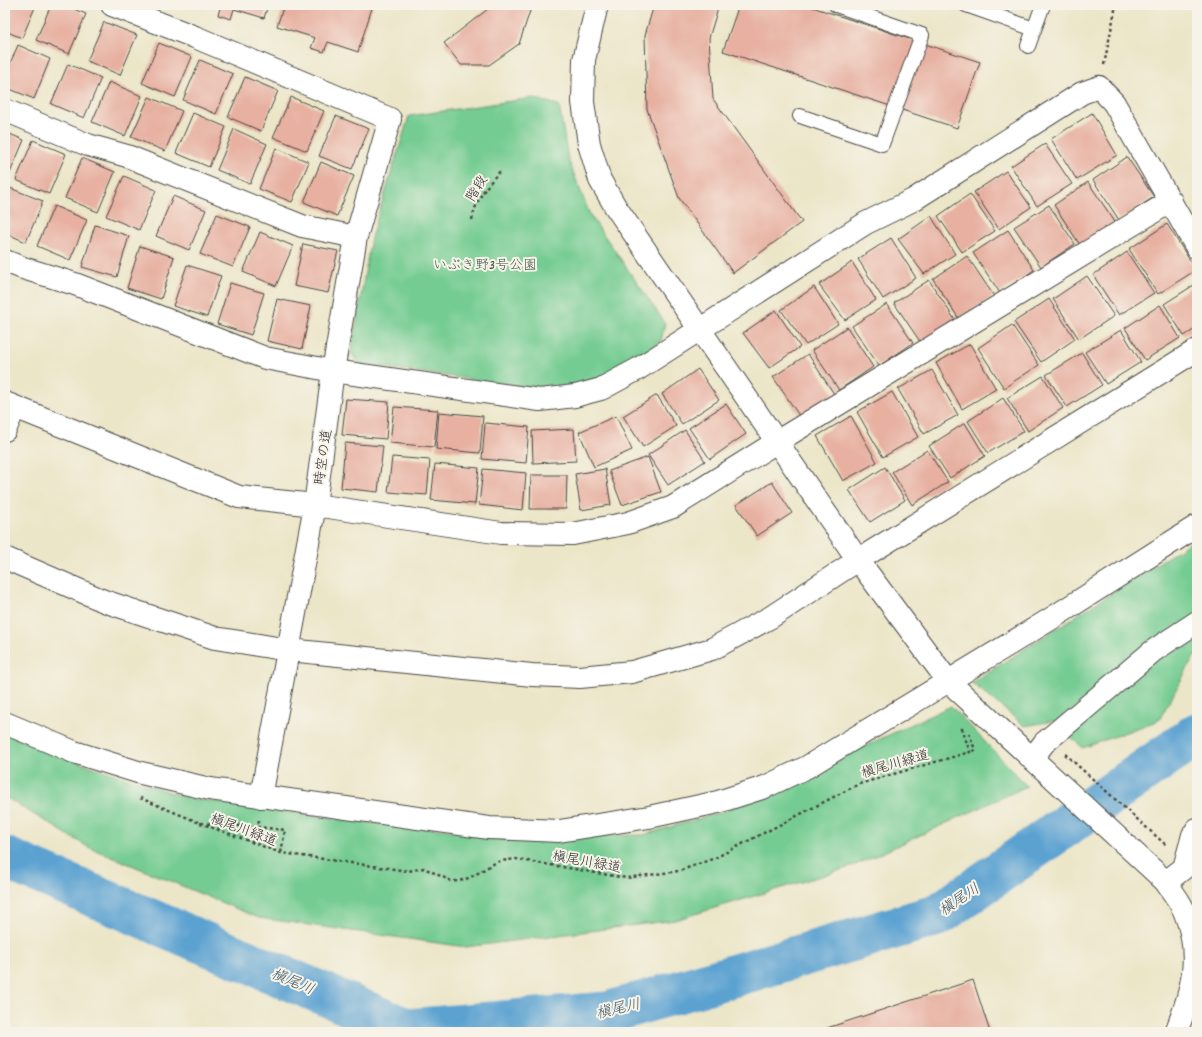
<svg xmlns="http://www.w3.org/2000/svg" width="1202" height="1037" font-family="Dekko,'Klee One',sans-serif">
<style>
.green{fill:#74cc92;stroke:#507c5e}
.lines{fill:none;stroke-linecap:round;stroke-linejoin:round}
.river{stroke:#5ba2d1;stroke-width:43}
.building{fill:#e7b0a1}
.service-casing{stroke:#484743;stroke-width:16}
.minor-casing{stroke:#484743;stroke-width:24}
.tertiary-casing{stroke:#484743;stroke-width:24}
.path{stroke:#484743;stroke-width:2.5;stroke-dasharray:3 3;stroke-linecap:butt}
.service{stroke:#fff;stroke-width:14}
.minor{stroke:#fff;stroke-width:22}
.tertiary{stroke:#fff;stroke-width:22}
.labels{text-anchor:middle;stroke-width:4;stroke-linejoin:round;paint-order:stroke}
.street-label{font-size:14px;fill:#2b2b2b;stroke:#f7f3e8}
.park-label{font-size:14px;fill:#415b4a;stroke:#f7f3e8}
.water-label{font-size:15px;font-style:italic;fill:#3c5565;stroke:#f7f3e8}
</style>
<rect width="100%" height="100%" fill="#f7f3e8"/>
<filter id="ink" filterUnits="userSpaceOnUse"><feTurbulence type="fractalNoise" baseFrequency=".025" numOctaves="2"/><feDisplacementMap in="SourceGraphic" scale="8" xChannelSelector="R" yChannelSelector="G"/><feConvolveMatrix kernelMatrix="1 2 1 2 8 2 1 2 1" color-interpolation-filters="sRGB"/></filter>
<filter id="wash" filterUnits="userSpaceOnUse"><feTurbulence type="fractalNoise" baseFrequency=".012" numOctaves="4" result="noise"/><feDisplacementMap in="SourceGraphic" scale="16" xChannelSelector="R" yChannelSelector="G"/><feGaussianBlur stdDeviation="0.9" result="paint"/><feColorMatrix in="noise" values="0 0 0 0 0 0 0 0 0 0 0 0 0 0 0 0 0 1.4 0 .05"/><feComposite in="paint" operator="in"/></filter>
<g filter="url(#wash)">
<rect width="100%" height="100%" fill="#ece6c9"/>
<path class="green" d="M532,98l27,7 9,54 22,56 75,108 -4,18c-43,28 -67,47 -119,48l-183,-25 -8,-11 20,-115 38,-122z
M1197,538v117l-3,2 -35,63 -76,28 -30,-27 -28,5 -53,-43z
M951,706l76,80 -176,81 -176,53 -209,27 -207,-29 -171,-71 -83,-50v-64l67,27 115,38 176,24 161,15 119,-2 82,-24z"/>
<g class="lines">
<path class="river" d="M5,858l403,172 199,-17 331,-98 259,-181"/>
</g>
<g id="blocks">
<path class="building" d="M5,5h31l-14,33 -17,-7z
M51,5h13l22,9 -17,40 -33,-14z
M221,5h47l-4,13 -30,-9 -3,10 -13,-4z
M284,5h89l-15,47 -30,-10 -4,10 -13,-4 4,-10 -38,-12z
M493,5h39l-13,39 -30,21h-28l-17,-22z
M654,5h65l-10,33 4,61 89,123 -69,51 -54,-75 -32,-89 -2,-74z
M739,5h67l174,57 -23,66 -234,-77z
M104,22l33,13 -17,40 -33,-14z
M159,43l33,14 -17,40 -33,-14z
M18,45l32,14 -16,40 -29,-12v-12z
M200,60l33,14 -17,40 -33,-14z
M68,64l33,14 -17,40 -33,-14z
M245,77l33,14 -17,40 -33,-14z
M109,82l33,14 -17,40 -33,-14z
M149,97l33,14 -17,40 -34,-14z
M291,97l33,14 -17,40 -34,-14z
M193,113l33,14 -17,40 -33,-14z
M1092,113l25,42 -40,25 -26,-41z
M336,116l33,13 -17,40 -33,-13z
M234,129l33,15 -17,40 -33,-14z
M5,132l19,8 -17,40 -2,-1z
M33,140l33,14 -17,40 -33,-14z
M1045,144l27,40 -35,22 -26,-40z
M276,148l33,14 -17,40 -33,-13z
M1127,157l27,40 -35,23 -26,-40z
M82,158l33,14 -17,40 -33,-14z
M321,162l33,14 -17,40 -33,-14z
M1006,171l25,36 -32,22 -25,-37z
M124,176l32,14 -17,40 -33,-14z
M1088,182l27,40 -35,23 -26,-40z
M10,188l33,13 -17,41 -21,-9v-34z
M970,194l25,37 -33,21 -24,-36z
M173,196l33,14 -17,40 -33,-14z
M1049,205l26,39 -34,23 -27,-40z
M54,206l33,14 -17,40 -33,-14z
M217,214l33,13 -17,40 -33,-13z
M931,216l24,38 -31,20 -26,-35z
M1167,224l29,46 -38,24 -29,-45z
M95,225l34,11 -12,41 -35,-10z
M1008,230l26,40 -34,23 -27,-40z
M260,232l33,14 -17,40 -33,-14z
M891,238l25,40 -33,21 -25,-40z
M303,244l35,7 -10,42 -34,-7z
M140,246l34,11 -13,42 -34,-11z
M1127,252l27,41 -35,22 -26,-40z
M967,256l27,40 -35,23 -26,-40z
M852,262l24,38 -31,20 -26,-35z
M187,265l34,11 -14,41 -34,-11z
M1087,276l27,40 -35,23 -26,-40z
M929,280l26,40 -34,23 -27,-40z
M230,283l34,10 -13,42 -34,-11z
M1197,283v45l-13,8 -20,-32z
M814,287l24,37 -32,21 -25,-35z
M277,299l34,7 -9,43 -35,-8z
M1049,299l26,40 -34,23 -27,-40z
M887,304l26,39 -34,23 -27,-40z
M1160,305l20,33 -35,22 -20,-32z
M776,310l24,37 -31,21 -26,-35z
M1012,325l27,40 -35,23 -26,-40z
M847,327l26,40 -34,23 -27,-40z
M1121,330l20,32 -35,22 -21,-32z
M970,344l26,45 -34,20 -26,-46z
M1082,353l20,32 -35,22 -21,-32z
M808,354l26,40 -34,23 -27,-40z
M698,369l21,31 -37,24 -20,-30z
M932,370l26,45 -34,19 -26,-45z
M1043,376l20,32 -35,23 -21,-33z
M892,392l26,45 -35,20 -26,-45z
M657,395l19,31 -33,21 -20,-31z
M1003,398l21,33 -36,22 -20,-32z
M346,399l43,3 -3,37 -44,-4z
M726,404l20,30 -36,25 -21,-31z
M394,407l44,3 -4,37 -44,-4z
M439,412l44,4 -3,37 -44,-4z
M616,416l16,34 -38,17 -15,-35z
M851,416l26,46 -34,19 -26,-45z
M485,423l44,4 -3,36 -44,-4z
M965,423l20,33 -35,22 -21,-32z
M574,429l2,32 -43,2 -1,-32z
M685,430l20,31 -37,24 -20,-30z
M345,443l38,3 -5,46 -37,-4z
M927,450l21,32 -36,23 -20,-33z
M392,457l38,3 -3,35 -39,-3z
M648,457l13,35 -39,13 -13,-34z
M435,464l44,4 -4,36 -44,-4z
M885,467l20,33 -35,22 -21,-32z
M483,469l43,4 -3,37 -44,-5z
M605,469l6,36 -30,5 -6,-36z
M531,475h36l-1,34h-36z
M772,482l20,31 -35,23 -21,-31z
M973,980l17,52h-175z"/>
</g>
</g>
<g filter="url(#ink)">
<use href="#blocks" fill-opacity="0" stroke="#484743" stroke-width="1"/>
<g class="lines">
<g class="service-casing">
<path id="service" d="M966,5l68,24
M1028,46l15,-41
M800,116l82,28 40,-109 -86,-30"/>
</g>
<g class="minor-casing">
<path id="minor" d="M112,5l83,32 195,82 -34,118 -23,134 -18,134 -54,292
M5,110l83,35 39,11 175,70 54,11
M5,261l18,7 52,16 190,74 68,13 207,29 35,-4 26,-7 37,-20 228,-146 47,-23 169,-107 17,-6 15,16 83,145
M5,403l234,94 76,8 186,28 72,1 55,-11 45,-16 105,-66 393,-240
M5,430l10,-23
M5,558l99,43 111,37 74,12 243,25 48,2 52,-5 80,-23 59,-32 87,-57 339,-210
M1032,759l12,-16 109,-92 44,-29
M1166,882l18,-14 9,-33 4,-6"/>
</g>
<g class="tertiary-casing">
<path id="tertiary" d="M597,5l-13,55 -1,42 6,42 11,36 15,26 243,354 90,121 218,201c6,10 15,20 19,31 17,42 7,79 -9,119
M5,723l69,29 67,21 69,16 279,39 70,3 90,-14 69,-15 47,-15 42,-20 242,-147 148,-94"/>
</g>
<path class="path" d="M1104,65l12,-60
M472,220c4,-21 15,-35 30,-51
M969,733l6,17 -5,2
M1065,754l102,92
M140,798l60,25 58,4
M259,820l-1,7 27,3 -4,23
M200,823l81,30 127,18 16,-3 27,13c17,2 31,-12 46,-19 6,-2 13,-2 19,-3l110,19 53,-7 36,-13 144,-74 111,-32 -9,-26"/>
<use href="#service" class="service"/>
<use href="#minor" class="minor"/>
<use href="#tertiary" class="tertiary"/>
</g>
</g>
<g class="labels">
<g class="street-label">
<text transform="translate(476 188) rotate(-59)" y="5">階段</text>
<text transform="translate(322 457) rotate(-82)" y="5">時空の道</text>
<text transform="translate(895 763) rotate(-16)" y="5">槇尾川緑道</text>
<text transform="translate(244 829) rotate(20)" y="5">槇尾川緑道</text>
<text transform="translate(587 861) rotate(10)" y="5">槇尾川緑道</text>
</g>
<g class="park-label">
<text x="485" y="269">いぶき野3号公園</text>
</g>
<g class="water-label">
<text transform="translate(959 899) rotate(-34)" y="5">槇尾川</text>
<text transform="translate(293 981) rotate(23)" y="5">槇尾川</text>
<text transform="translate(618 1008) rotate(-13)" y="5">槇尾川</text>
</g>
</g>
<rect width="1202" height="1037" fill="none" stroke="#f7f3e8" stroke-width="20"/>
</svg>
